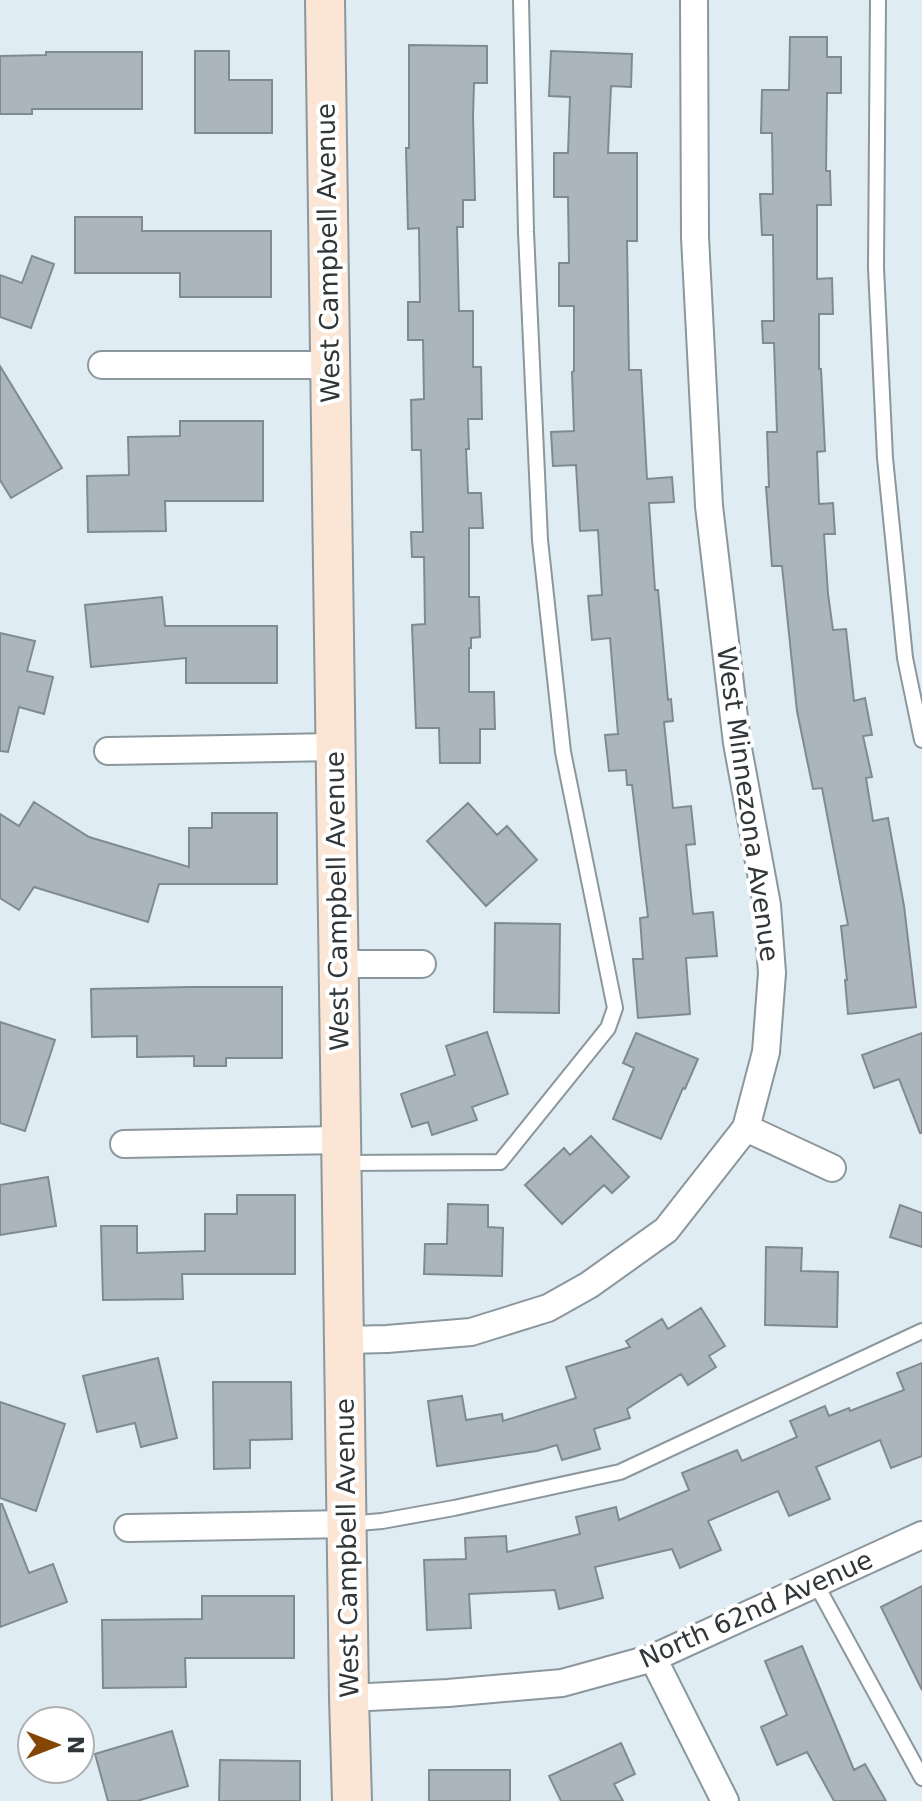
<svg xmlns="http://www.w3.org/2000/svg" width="922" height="1801" font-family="'DejaVu Sans',sans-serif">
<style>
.building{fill:#aab6bc;stroke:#808b91;stroke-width:2}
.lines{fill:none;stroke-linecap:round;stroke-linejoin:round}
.lane-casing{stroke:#8b979d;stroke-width:18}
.street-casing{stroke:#8b979d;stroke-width:30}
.secondary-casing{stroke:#8b979d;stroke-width:42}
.lane{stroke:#fff;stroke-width:14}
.street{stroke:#fff;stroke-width:26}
.secondary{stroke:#fbe6d5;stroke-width:38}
.labels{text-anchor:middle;stroke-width:8;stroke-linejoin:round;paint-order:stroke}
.street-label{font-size:26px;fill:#313639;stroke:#fff}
</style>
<rect width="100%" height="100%" fill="#e0ecf3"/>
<path class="building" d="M790,37h37v20h14v36h-14l-1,78h4l1,34h-14v74l15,-1 1,36h-14v55h2l4,82 -8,1 2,52 14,-1 2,31h-11l4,60 5,36 13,-1 8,72 11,-3 7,37 -9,1 9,41 -6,1 7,43 15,-3 16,88 12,101 -68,7 -3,-34h2l-6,-54 7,-1 -26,-137 -9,1 -16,-78 -15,-145h-10l-6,-79h3l-2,-55h10l-3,-89h-11l-1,-22h12l-1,-86h-11l-2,-41h13l-1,-61h-11l1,-43h27z
M409,45l78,1v37h-13l-1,33 2,84h-12v27h-6l2,84h14v56h8l1,52h-14l1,30h-3l2,44h13l2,35h-14v69h10l1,40 -9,1v10h-2v44h25l1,37h-15v34h-40l-1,-35h-23l-4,-103 13,-1 -1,-67h-12l-1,-25h12l-2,-82h-9l-1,-50 13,-1 -1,-59h-15v-38h12l-1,-74 -11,1 -2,-81h3z
M195,51h34v29h43v53h-77z
M551,51l81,3 -1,33 -20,-1 -3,67h29v88h-10l2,129h12l6,109 25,-2 2,25 -25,1 6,87h3l10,110 3,-1 2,22 -9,1 9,86 18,-2 4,38 -9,1 7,69 20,-2 4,44 -31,2 4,56 -52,4 -5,-59h10l-3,-41 8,-1 -16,-132h-5l-1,-15 -17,1 -4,-36 13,-1 -8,-96 -18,2 -4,-44 14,-1 -4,-65 -18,1 -4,-66 -23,1 -2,-34 23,-1 -2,-59 2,-1v-65h-15v-43h10l-1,-66h-14v-44h14l2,-56 -21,-1z
M46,52h96v57h-110v5h-32v-58l46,-1z
M75,217h67v14h129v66h-91v-24h-105z
M32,256l22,8 -23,64 -31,-11v-42l22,8z
M0,366l62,102 -51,30 -11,-18z
M180,421h83v80h-98l1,30 -78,1 -1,-56 42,-1 -1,-38 52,-1z
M162,597l3,29h112v57h-91v-25l-95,9 -6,-62z
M0,633l35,8 -8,30 26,6 -9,37 -25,-7 -11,45 -8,-1z
M34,802l55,35 100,30v-39h23v-15h65v71h-118l-11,38 -114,-35 -15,23 -19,-12v-84l19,12z
M468,803l29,32 10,-9 30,34 -51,46 -59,-65z
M495,923l65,1 -1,89 -65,-1z
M190,987h92v71h-56v8h-32v-10l-57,1v-21l-45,1 -1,-48z
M0,1022l55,18 -30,91 -25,-8z
M487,1032l21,62 -36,13 5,13 -45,15 -4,-13 -16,5 -11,-33 54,-19 -9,-29z
M636,1033l62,26 -13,30 -2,-1 -22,51 -48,-20 21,-51 -11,-5z
M922,1033v100h-2l-21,-54 -25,9 -12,-33z
M591,1136l38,41 -17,16 -8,-8 -42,39 -37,-39 39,-37 6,7z
M48,1177l8,49 -56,9v-50z
M237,1195h58v79h-113l1,25 -80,1 -2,-74h36v27l68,-2v-37h32z
M448,1204l40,1v22l15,1 -1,48 -78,-2 1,-30h22z
M900,1205l22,8v34l-32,-10z
M766,1247l36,1 -1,23 37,1 -1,55 -72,-2z
M701,1308l24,38 -16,10 7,11 -28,18 -7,-11 -54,35 3,9 -36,11 6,20 -38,11 -5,-15 -20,6 -100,15 -9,-65 34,-5 4,24 36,-6 1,7 73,-23 -10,-31 64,-20 -4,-6 36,-22 6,10z
M158,1358l19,80 -36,9 -6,-24 -38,9 -14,-56z
M922,1363v93l-31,12 -11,-28 -64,27 14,32 -41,17 -11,-25 -70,30 13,29 -41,18 -8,-19 -77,18 8,31 -44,11 -4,-19 -86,4 2,34 -44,2 -3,-70 42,-1 -1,-21 41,-2 1,16 73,-18 -4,-17 40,-10 3,13 70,-30 -7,-17 55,-23 5,11 55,-24 -7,-16 35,-15 4,10 20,-8 1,3 54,-21 -7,-17z
M213,1382h78l1,57 -42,1v28l-36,1z
M0,1402l65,22 -29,87 -36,-13z
M0,1504h2l27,69 24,-9 14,38 -67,25z
M922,1586v104l-41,-83z
M202,1596h92v62h-109l1,29 -83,1 -1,-68 100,-1z
M802,1646l52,124 11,-6 21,37h-52l-27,-49 -30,13 -16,-38 26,-12 -22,-54z
M172,1731l16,55 -51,15h-29l-13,-47z
M621,1743l14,31 -21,10 9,17h-62l-12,-25z
M220,1760l80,1v40h-81z
M429,1770h81v31h-81z"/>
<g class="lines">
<g class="lane-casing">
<path id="lane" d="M878,0l-2,268 9,190 20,200 17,82
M345,1163l155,-1 108,-134 7,-20 -52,-256 -23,-212 -14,-308 -5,-232
M347,1524l35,-3 72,-13 166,-36 302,-141
M816,1584l106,194"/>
</g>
<g class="street-casing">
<path id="street" d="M102,365h227
M108,751l227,-4
M340,964h82
M746,1128l86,40
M124,1144l217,-4
M345,1340l42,-1 84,-7 77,-24 41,-23 77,-55 80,-102 20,-76 6,-79 -5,-68 -30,-162 -28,-237 -14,-269 -1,-237
M128,1528l219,-4
M653,1658l72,143
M349,1698l99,-5 114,-10 91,-25 269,-123"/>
</g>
<g class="secondary-casing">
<path id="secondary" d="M325,0l24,1698 3,103"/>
</g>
<use href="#lane" class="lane"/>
<use href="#street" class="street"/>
<use href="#secondary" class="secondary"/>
</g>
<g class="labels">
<g class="street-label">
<text transform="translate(328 253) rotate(-91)" y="9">West Campbell Avenue</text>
<text transform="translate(748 804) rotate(82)" y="9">West Minnezona Avenue</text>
<text transform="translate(337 901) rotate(-91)" y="9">West Campbell Avenue</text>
<text transform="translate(347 1548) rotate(-91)" y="9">West Campbell Avenue</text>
<text transform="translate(756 1609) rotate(-24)" y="9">North 62nd Avenue</text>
</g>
</g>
<g transform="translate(56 1745) rotate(90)"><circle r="38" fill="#ffffff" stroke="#adafb0" stroke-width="2"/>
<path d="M0-6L14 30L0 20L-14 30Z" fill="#834604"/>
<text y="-12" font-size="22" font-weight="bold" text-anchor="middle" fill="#313639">N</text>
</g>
</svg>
